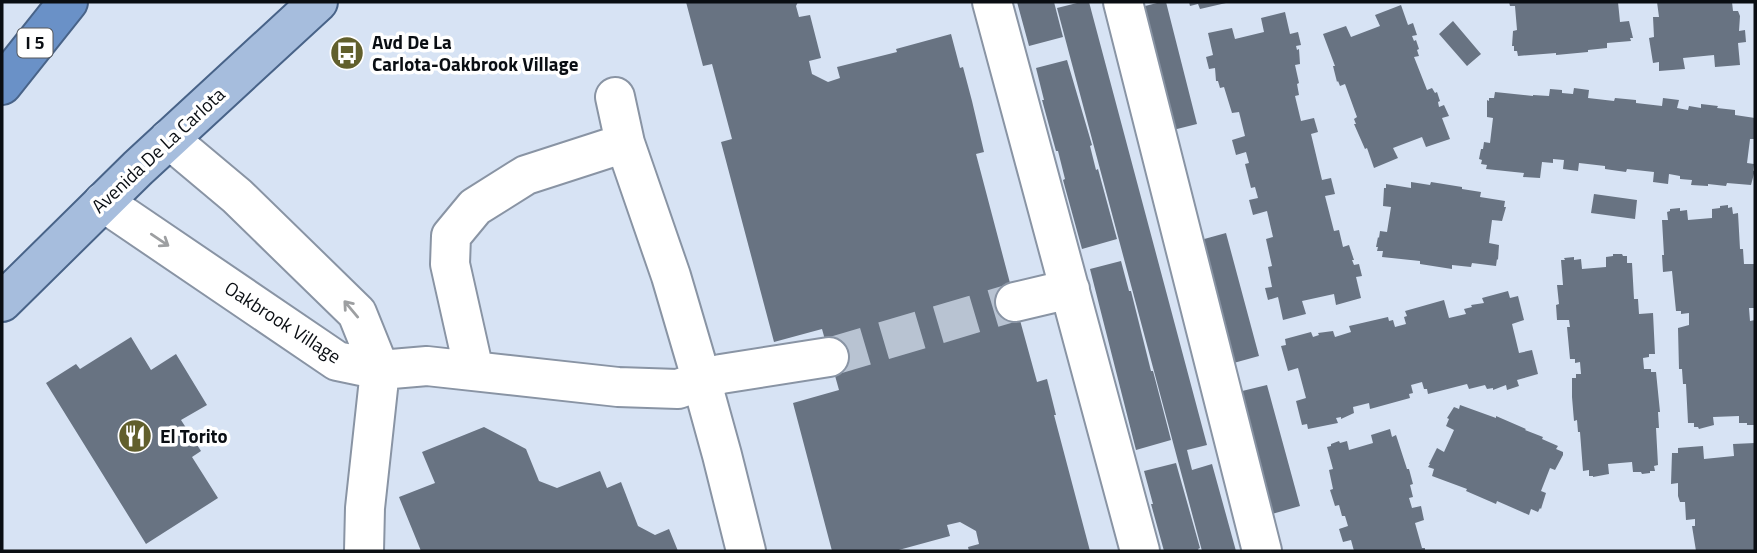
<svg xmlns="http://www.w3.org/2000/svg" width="1757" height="553" font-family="'Titillium Web',sans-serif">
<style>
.building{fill:#687382}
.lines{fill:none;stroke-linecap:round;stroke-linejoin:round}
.minor-tunnel{stroke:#b8c3d2;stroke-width:38;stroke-dasharray:38 19;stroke-linecap:butt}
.minor-casing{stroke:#8994a4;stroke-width:42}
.major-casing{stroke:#486388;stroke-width:42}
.highway-casing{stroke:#486388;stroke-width:42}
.minor{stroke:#fff;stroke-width:38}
.major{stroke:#a6bddd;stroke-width:38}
.highway{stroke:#6a91c7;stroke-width:38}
.oneway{stroke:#9d9fa1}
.labels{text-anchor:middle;stroke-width:7;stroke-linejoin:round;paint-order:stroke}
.shield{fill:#fff;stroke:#54565a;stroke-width:2}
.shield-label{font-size:18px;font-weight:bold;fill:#0a0e13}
.poi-label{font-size:19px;font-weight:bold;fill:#0a0e13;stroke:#fff;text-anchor:start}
.street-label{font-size:19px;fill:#0a0e13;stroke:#fff}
</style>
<rect width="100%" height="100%" fill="#d7e3f4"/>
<path class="building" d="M686,2h112l-2,4 3,11 11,-2 11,43 -12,3 3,13 16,8 12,-4 -3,-11 60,-15 -1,-3 55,-15 9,34 3,-1 9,34 12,51 -8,2 39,148 22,80 10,-3 9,36h-2l36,136h-121l-1,-4 11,-3 -3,-13 -16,-9 -13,3 3,11 -55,15h-63l-39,-148 46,-13 -17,-61 -48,13 -53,-200 11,-3 -20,-75 -9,2z
M1017,2h37l9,35 -34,9z
M1081,2h8l118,443 -20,5 5,20 20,-6 24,87h-34l-145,-543z
M1161,2h5l31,122 -28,7 -32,-123z
M1189,2h37v1l-26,6 -2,-5 -8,2z
M1509,2h109l2,20 9,-1 4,17h-3l1,3 -24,2v5l-19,2v2l-32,3v-2l-38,3 -1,-5h-3v-5h-2l1,-15 4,-1 -2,-24h-5z
M1657,2h75l1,9h5l2,5 -1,15 6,-1 1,12 -8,1 2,22 -25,2 -1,-12 -31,3 2,11 -26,2v-9l-6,1 -4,-25 5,-1 -1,-20h6z
M1401,5l7,20 5,-2 4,12 -5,1 2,5 2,-1 3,9 -2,1 2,6 -5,1 13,33 5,-2 3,5 2,-1 3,9 -2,1 1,5 5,-2 5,11 -7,2 8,21 -24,8 -4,-10 -29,11 5,10 -24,10 -7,-20 -2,1 -11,-25h2l-2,-5 3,-2 -12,-33 -5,2 -2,-5 -1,1 -4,-16h2l-12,-32 23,-8 5,11 29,-11 -5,-11z
M1285,12l5,22 8,-2 3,13 -5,1 1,4 2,-1 1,15 -5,1 4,18 -2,1 2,11 -4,1 6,25 13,-3 4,14 -7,2 11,46 9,-2 4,16 -10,2 9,35 5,-1 4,17 6,-2 5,15h-2l2,5 5,-1 3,12 -6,1 5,21 -25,7 -2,-11 -32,7 4,13 -23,6 -5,-23 -10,3 -3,-12 7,-1 -4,-20 4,-1 -6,-27 7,-2 -6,-26 -14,4 -4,-15 9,-2 -3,-11 -4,1 -6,-24 4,-1 -3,-11 -10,3 -4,-15 13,-4 -6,-24 -7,1 -8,-26 -4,1 -2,-7h-2l-1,-13 -6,1 -3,-12 7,-2 -5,-22 24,-5 3,11 29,-7 -3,-14z
M1453,21l28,33 -14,12 -28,-32z
M1067,60l25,85 -2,1 6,24 2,-1 19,70 -35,10 -19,-69 2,-1 -7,-28h-2l-14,-51h2l-8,-32z
M1574,88l15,2 -1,8 26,3 1,-3 21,2v3l26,3 1,-8 16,2 -2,8 11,2 1,-4 12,2v-4l17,2 -1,2 18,2v5l20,3v21h-5l-3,24 7,1 -1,7 2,-1 -4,15 -24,-2 -1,3 -18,-2v2l-17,-1 1,-5 -12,-1v-3l-11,-2 -1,10 -15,-2 1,-10 -27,-3 -1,3 -21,-3v-3l-26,-3 -1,8 -15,-2 1,-9 -11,-1v4l-11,-1 -2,16 -17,-1 1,-4 -38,-4 1,-4 -6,-1 1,-4 -3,-1 2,-10h2l1,-7 6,1 3,-25 -6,-1v-17l2,1v-3h5l1,-6 38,4v-1l16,1 1,-7 12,1v3l11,1z
M1411,182l19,3 1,-3 31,5v2l19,3 -1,5 25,4 -1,6h2l-4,14 -10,-1 -3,23 10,2 -1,15 -1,-1 -1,7 -24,-3 -1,4 -19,-2v4l-32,-5v-3l-38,-4 1,-6h-6l1,-4h-2l2,-10 1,1 1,-7 7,1 4,-25 -8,-1 1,-18h2v-4l25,4z
M1594,194l43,6 -2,19 -44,-6z
M1728,205v3l4,-1 1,7 5,-1 2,36h3l1,15h11v44h-6l1,13 5,-1v105h-8v-2h-8v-7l-26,1 1,8 -15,4 -1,-2h-4v-4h-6l-2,-39h-3l-1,-15h-3l-1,-41 11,-3v-12l-8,1v-3h-5l-4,-40 -9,1 -1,-17h2l-2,-35h6l-1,-8 3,-1v-2l10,-1v3l7,-1 1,10 24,-2v-9l8,-1v-2z
M1226,233l33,123 -29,8 -33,-123z
M1613,254h9l1,2h4v7h5l2,36h4l1,15 14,-1 2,41h-6v3l-6,1 1,11h7v3h5l4,40h-2l1,16h-3l2,37 -4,1 1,5h-5v2l-8,1 -1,-2h-8l-1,-10 -24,2 1,10 -16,3v-1h-4v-6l-6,1 -3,-39h-2l-1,-12 -3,1 -2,-24v-19h4v-4h5l-1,-12 -5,1v-4h-5l-3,-32h3l-1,-7h-12l-1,-15 3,-1 -2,-19h6l-2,-25h4l-1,-2 10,-1v3l7,-1 1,10 24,-2v-10l7,-1z
M1121,261l8,30h2l20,80h2l18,69 -35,10 -46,-181z
M1508,291l2,7 8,-2 6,24 -12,4 7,29 13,-3 6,24 -21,6 2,6 -12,4 -1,-5 -13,5v-2l-6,1 -2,-4 -16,4 -2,-5 -39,10 -1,-5h-3l-2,-7 -11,3 2,8 -4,1 1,4 -40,11 -1,-6 -16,4 1,6 -13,6v-2l-5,1 2,5 -30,6 -1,-5 -5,1 -6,-24 10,-3 -8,-30 -10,3 -7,-25 5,-1 -1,-6 26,-7 2,5 6,-2 -1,-2 15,-2 2,6 16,-5 -2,-6 39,-9 1,4 4,-1 2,7 11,-3 -2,-7 3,-1 -2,-5 39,-11 5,18 17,-4 -2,-5 8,-2 -1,-2 13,-2 -2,-5z
M131,337l20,33 25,-16 31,51 -26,15 20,31 -9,6 26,41 -72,46 -100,-161 30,-19 4,5z
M1267,385l33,121 -28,8 -34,-122z
M1460,405l36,13v-2l30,13 -1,1 18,7 -1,2 16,7 -2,3 7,3v3l-8,15 -5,-2 -9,23 5,2 -5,16 -1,-1 -2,4 -7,-3 -2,6 -32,-14 -1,3 -30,-13 1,-2 -35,-13 2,-7 -6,-2 2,-3h-1l8,-16 7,4 10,-22 -8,-4 3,-7 -2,-1 7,-11 5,2z
M484,427l42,22 13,32 18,7 43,-17 7,17 14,-6 17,44 17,9 14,-6 9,22h-257l-22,-54 36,-14 -13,-31z
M1390,429l2,8 4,-2 11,34h2l4,15 -3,1 3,12 -4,1 3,10 9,-2 3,14 -9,3 7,25h3v3h-71l-3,-11 -8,2 -4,-13 9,-3 -3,-10h-3l-3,-11 -4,1 -5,-16 3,-1 -4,-19 4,-1 -6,-22 4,-1v-2l8,-3 1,2 7,-2 2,9 24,-7 -2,-8z
M1755,443v108h-59l-4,-25h3v-7l-9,1 -1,-18h-5l-2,-6v-13l-7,1 1,-31h6v-5l25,-2 1,13 30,-3 -1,-12z
M1176,463l24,85 -2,1 1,2h-35l-13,-47h2l-9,-33z"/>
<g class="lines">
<path class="minor-tunnel" d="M829,357l186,-55"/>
<g class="minor-casing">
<path id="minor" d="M992,2l148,549
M1123,2l139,549
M615,97l10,46 46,133 25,85 26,94 24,96
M169,139l68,57 120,117 23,57
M103,202l234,159 43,9
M1015,302l55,-13
M474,371l-24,-107 1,-28 24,-29 51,-32 99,-32
M364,551l1,-43 15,-138 47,-4 191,21 60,2 43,-15 108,-17"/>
</g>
<g class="major-casing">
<path id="major" d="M2,302l136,-134 180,-166"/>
</g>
<g class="highway-casing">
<path id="highway" d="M2,85l66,-83"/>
</g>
<use href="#minor" class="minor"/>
<use href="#major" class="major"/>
<use href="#highway" class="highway"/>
</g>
<defs><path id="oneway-shaft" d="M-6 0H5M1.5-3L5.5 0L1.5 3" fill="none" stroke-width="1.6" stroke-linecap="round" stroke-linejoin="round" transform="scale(1.75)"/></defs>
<g class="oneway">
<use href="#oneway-shaft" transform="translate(160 240) rotate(34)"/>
<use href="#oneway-shaft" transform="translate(351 309) rotate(-130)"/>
</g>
<defs>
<g id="bus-disc" transform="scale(1.75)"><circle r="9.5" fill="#615f2c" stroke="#fff"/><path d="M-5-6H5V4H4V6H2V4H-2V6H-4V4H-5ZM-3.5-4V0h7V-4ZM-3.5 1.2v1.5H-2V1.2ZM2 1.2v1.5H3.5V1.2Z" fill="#fff"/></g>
<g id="restaurant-disc" transform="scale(1.75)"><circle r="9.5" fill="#615f2c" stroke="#fff"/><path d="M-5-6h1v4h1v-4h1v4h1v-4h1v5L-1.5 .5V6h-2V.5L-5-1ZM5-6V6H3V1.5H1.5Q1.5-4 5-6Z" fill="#fff"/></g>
</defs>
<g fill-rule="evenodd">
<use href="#bus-disc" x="347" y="53"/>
<use href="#restaurant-disc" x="135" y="436"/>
</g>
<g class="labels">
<rect class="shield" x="17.5" y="28.5" width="35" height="29" rx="5"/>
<g class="shield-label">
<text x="35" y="49">I 5</text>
</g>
<g class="poi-label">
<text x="372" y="49">Avd De La<tspan x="372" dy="22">Carlota-Oakbrook Village</tspan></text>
<text x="160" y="443">El Torito</text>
</g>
<g class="street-label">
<text transform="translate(158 150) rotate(-43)" y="7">Avenida De La Carlota</text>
<text transform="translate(283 322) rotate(33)" y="7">Oakbrook Village</text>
</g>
</g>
<rect width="1757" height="553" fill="none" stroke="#0a0e13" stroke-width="7"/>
</svg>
